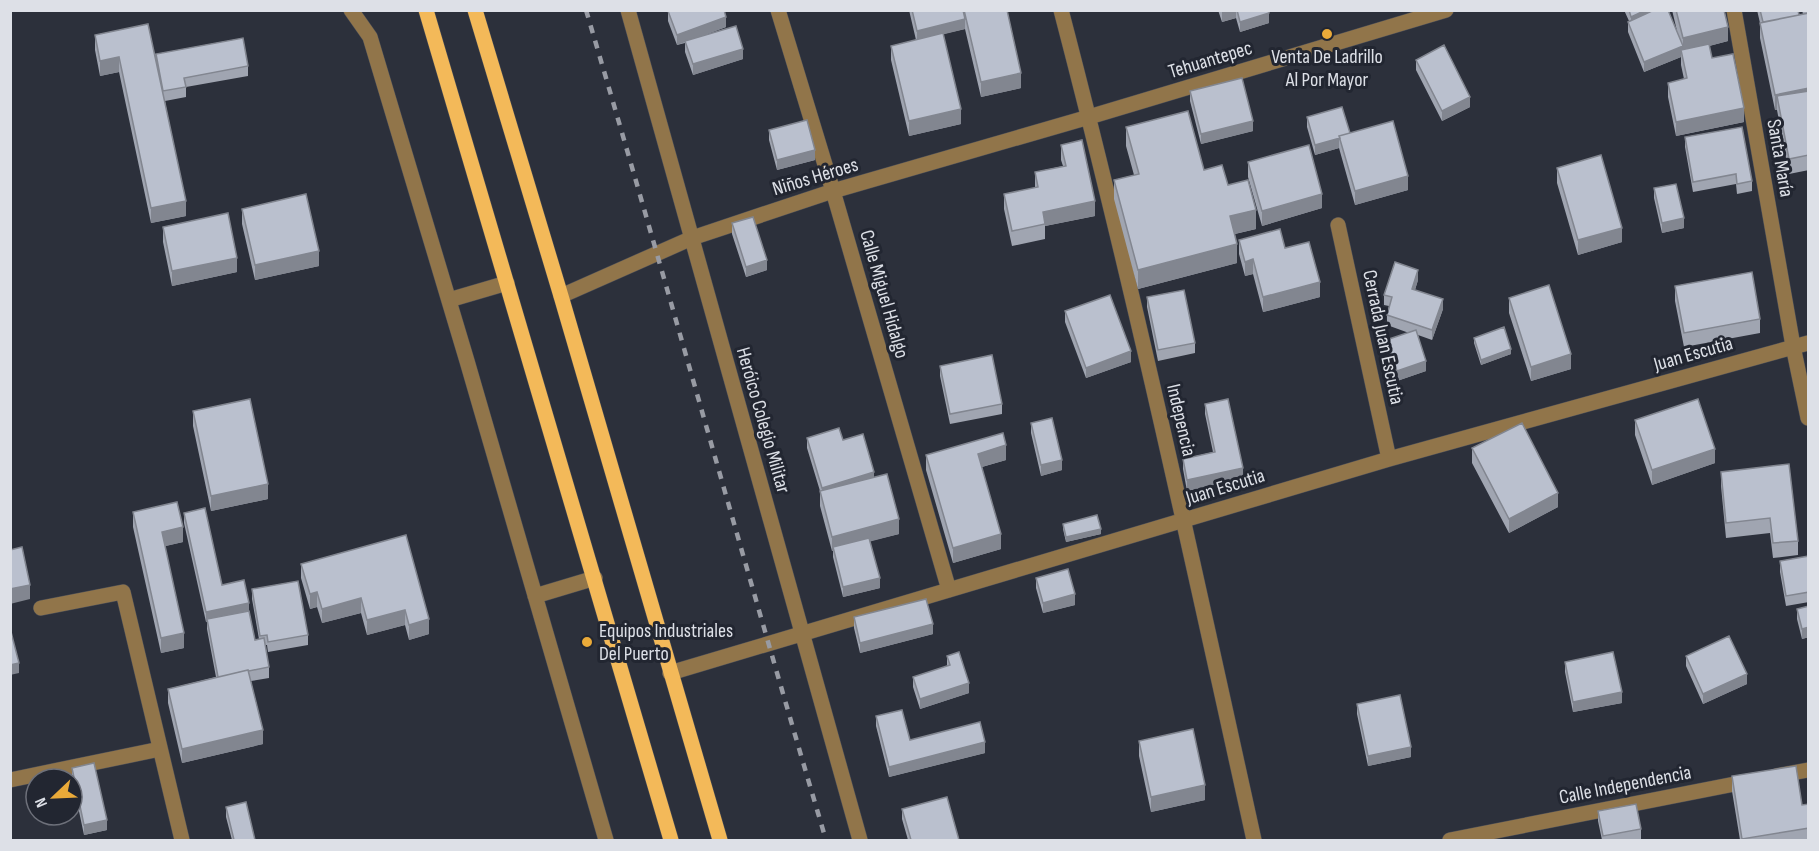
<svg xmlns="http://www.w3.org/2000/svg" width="1819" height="851" font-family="'Sofia Sans Condensed',sans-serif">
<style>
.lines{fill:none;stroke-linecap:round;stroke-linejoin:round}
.minor-casing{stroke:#484c57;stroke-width:16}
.major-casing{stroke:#484c57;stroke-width:16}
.minor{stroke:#91754a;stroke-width:15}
.major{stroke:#f3b959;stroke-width:15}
.rail{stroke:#989ba4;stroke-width:4.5;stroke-dasharray:8 8;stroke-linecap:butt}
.wall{fill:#a0a5b1}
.shaded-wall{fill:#828690}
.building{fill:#bac0ce;stroke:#828690;stroke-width:1.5}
.poi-dot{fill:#eaaa39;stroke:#222631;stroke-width:2}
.labels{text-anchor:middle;stroke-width:6;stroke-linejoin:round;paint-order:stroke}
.poi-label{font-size:20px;fill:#dde0e7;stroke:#222631}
.street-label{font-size:20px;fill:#dde0e7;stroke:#222631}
</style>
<rect width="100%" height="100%" fill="#2c303b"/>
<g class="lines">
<g class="minor-casing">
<path id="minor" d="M351,10l19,27 97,324 139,479
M628,10l232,830
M778,10l55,181 116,399
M1061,10c72,275 132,553 193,830
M1734,10l59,336 15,72
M1338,225l51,234
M561,296l131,-58 141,-47 256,-74 357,-107
M449,300l58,-17
M535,596l60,-18
M41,608l82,-16 59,248
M670,673l719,-214 419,-116
M1776,776l32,-6
M10,780l150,-31
M1450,840l300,-59"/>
</g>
<g class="major-casing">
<path id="major" d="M426,10l245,830
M475,10l86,286 159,544"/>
</g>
<use href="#minor" class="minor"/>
<use href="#major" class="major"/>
<path class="rail" d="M586,10c82,277 158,554 240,830"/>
</g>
<path class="wall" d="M909,10h98l14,78 -40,9 -16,-68 -22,5 18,90 -52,12 -18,-76v-14l25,-6z
M1218,10h51v13l-29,9 -4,-14 -14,4z
M1624,10h44l9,21 -5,-21h52l4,31 -19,5 3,12 32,64 -68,14 -8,-39v-14l16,-4 -3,-14v-8l-37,15 -16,-40v-10l1,-1z
M1757,10h41l1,5 4,-1 -1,-4h7v160l-20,4 -12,-64h-2l-15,-72v-15z
M668,11l58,16 -24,9 41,23 -50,16 -8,-23v-9l-8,2 -9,-24z
M95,35l61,23 92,8v10l-62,11v10l-21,4 21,115 -35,7 -32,-151 -19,4 -5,-26z
M1416,60l54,47 -28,14 -26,-51z
M1190,91l63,40 -52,13 -11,-43z
M1307,117l43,16 58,57 -53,15 -16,-57 -24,7 -8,-28z
M1126,127l78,43 24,15 28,44 -21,5 2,29 -99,26 -24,-90v-19l20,-5 -8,-29z
M769,130l46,30 -38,10 -8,-30z
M1685,137l67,44v10l-15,3 -1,-10 -43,8 -8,-45z
M1061,145l34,71 -50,10v13l-33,7 -8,-37v-15l31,-6v-16l28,-6 -2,-6z
M1248,162l74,46 -60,18 -14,-49z
M1557,168l65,74 -44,13 -21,-72z
M1654,188l30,40 -22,5 -8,-35z
M242,209l77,57 -64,14 -13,-56z
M732,223l35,47 -21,7 -14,-43z
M163,227l74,45 -65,14 -9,-44z
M1239,240l46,8 35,49 -57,15 -10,-38 -8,2 -6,-22z
M1418,280l-3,10 28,19 -11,31 -14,-5 8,36 -29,10 -11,-31v-10l23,-7 -22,-8v-10l2,-9 -5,-1v-10z
M1675,286l85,33v14l-76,14 -9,-46z
M1147,297l48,46v10l-37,8 -11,-54z
M1509,298l62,71 -40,12 -22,-68z
M1065,311l66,51 -45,16 -21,-56z
M1474,338l37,16 -30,11 -7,-22z
M940,366l62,38v10l-52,10 -10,-48z
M1205,404l38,74 -56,13 -4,-22v-10l30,-7 -8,-38z
M193,411l75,88 -57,12 -18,-85z
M1635,420l80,43 -63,22 -17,-50z
M1031,423l31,47 -21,6 -10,-43z
M807,438l36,2 31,37 25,57 -29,7 10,47 -37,9 -10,-40v-6h-1l-12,-45v-15l-13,-43z
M1472,448l86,59 -49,26 -37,-70z
M926,455l80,5 -24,7 19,82 -48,14 -27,-93z
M1721,472l77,69v14l-25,3 -3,-25 -44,5 -5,-52z
M133,512l50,30 -18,4 19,102 -23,5 -28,-126z
M184,513l38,72 27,26 6,29 4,-1 -7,-40v-10l56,46v10l-40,7 -1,-7h-2l4,22v11l-18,3 12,63 -81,19 -14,-60v-14l48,-12 -9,-48v-7h-1l-22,-99z
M1063,524l38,10 -35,8 -3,-13z
M406,535l23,99 -20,6 -4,-15 -38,10 -6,-22 -39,10 -5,-16 -7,2 -9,-31v-14z
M1809,556v46l-23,4 -6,-34v-11z
M1036,578l39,27 -32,8 -7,-25z
M1809,606v31l-7,2 -5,-20v-10z
M854,617l79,17 -73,19 -6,-25z
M947,656l22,37 -49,16 -7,-22v-10l34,-11z
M1686,656l61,28 -44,20 -17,-38z
M1565,662l57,41 -49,9 -8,-40z
M1357,704l54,53 -43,9 -11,-52z
M876,716l34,24 75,13 -96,24 -13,-51z
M1139,741l66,59 -54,12 -12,-56z
M72,768l35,62 -23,5 -12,-57z
M1732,776l70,29 7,-1v36h-69l-8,-49z
M226,807l29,33h-23l-6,-23z
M902,809l57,31h-51l-6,-21z
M1598,811l43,18v11h-39l-4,-19z"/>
<path class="shaded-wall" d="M1227,10h9v8l-14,4v-10z
M1646,10h15l-30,17v-10z
M1269,13v10l-29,9v-10z
M726,17v10l-49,18v-10z
M965,19v10l-48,12v-10z
M1728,27v14l-45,12 -2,-3v7l-37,15v-10l39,-16v-8z
M743,49v10l-50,16v-11z
M119,57v15l-19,4v-15z
M1021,73v15l-40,9v-15z
M1809,88v15l-32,-7v14h-2v-15z
M1470,97v10l-28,14v-10z
M1744,108v14l-68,14v-14z
M961,109v15l-52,12v-15z
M1253,121v10l-52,13v-10z
M1339,138v10l-24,7v-10z
M815,150v10l-38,10v-10z
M1408,176v14l-53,15v-14z
M1322,194v14l-60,18v-15z
M186,201v15l-35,7v-15z
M1095,201v15l-50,10 -2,-14z
M1256,210v19l-26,6v-19z
M1684,218v10l-22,5v-10z
M1622,228v14l-44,13v-15z
M1237,244v19l-99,26v-19z
M319,251v15l-64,14v-15z
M237,258v14l-65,14v-15z
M1253,259v15l-8,2v-14z
M767,260v10l-21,7v-10z
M1418,270v10l-6,19v-10z
M1320,282v15l-57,15v-15z
M1443,299v10l-11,31v-10z
M1511,349v5l-30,11v-5z
M1131,351v11l-45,16v-10z
M1571,354v15l-40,12v-14z
M1426,361v10l-29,10v-10z
M1006,445v15l-28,8v-14z
M1715,449v14l-63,22v-15z
M1062,460v10l-21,6v-11z
M1243,468v10l-56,13v-11z
M874,472v11l-52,15v-10z
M268,484v15l-57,12v-15z
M1558,493v14l-49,26v-14z
M899,519v15l-65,17 -1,-4v4h-1v-14z
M183,527v15l-21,5v-15z
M1101,529v5l-35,8v-5z
M1001,534v15l-48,14v-15z
M880,578v10l-37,9v-10z
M30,585v14l-20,5v-15z
M317,592v15l-7,2v-15z
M1075,594v11l-32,8v-10z
M361,598v15l-39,10v-14z
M249,603v11l-42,5v3h-1v-10z
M405,610v15l-38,10v-15z
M429,619v15l-20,6v-15z
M933,624v10l-73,19v-10z
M1809,627v10l-7,2v-10z
M184,633v15l-23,5v-15z
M19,663v10l-9,2v-10z
M1747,674v10l-44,20v-10z
M969,683v10l-49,16v-10z
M1622,692v11l-49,9v-10z
M263,730v14l-81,19v-14z
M985,742v11l-96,24v-10z
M1411,747v10l-43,9v-10z
M1205,785v15l-54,12v-15z
M107,820v10l-23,5v-10z"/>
<path class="building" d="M724,10l2,7 -49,18 -9,-24z
M912,10h51l2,9 -48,12z
M964,10h43l14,63 -40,9z
M1237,10h32v3l-29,9z
M1629,10h17l-15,7z
M1654,10h14l15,36 -39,16 -16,-40z
M1676,10h48l4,17 -45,11z
M1760,10h38l1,5 -36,7z
M1809,13v75l-34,7 -15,-72z
M148,24l38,177 -35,7 -32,-151 -19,4 -5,-26z
M736,26l7,23 -50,15 -8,-23z
M943,33l18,76 -52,12 -18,-75z
M243,38l5,28 -64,12 2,9 -23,4 -7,-37z
M1709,44l3,14 21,-4 11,54 -68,14 -8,-39 19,-5 -6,-28z
M1444,45l26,52 -28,14 -26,-51z
M1242,78l11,43 -52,13 -11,-43z
M1809,91v64l-20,4 -12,-63z
M1342,107l8,26 -11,3 1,2 -25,7 -8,-28z
M1188,111l16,59 18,-5 6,20 20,-5 8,30 -26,6 7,28 -99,26 -24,-90 25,-6 -13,-47z
M807,120l8,30 -38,10 -8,-30z
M1393,121l15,55 -53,15 -16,-55z
M1742,127l10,54 -15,3 -1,-10 -43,8 -8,-45z
M1082,140l13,61 -52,11 2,12 -33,7 -8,-37 34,-7 -3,-15 31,-6 -5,-21z
M1309,145l13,49 -60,17 -14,-49z
M1601,155l21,73 -44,12 -21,-72z
M1676,184l8,34 -22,5 -8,-35z
M306,194l13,57 -64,14 -13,-56z
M228,213l9,45 -65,13 -9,-44z
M753,217l14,43 -21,7 -14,-44z
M1280,229l5,19 24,-6 11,40 -57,15 -10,-38 -8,3 -6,-22z
M1395,262l23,8 -6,19 31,10 -11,31 -45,-15 5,-18 -8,-2z
M1752,272l8,47 -76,14 -9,-47z
M1549,285l22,69 -40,13 -22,-69z
M1184,290l11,53 -37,7 -11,-53z
M1110,295l21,56 -45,17 -21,-57z
M1504,327l7,22 -30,11 -7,-22z
M1416,330l10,31 -29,10 -11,-31z
M992,355l10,49 -52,10 -10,-48z
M250,399l18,85 -57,12 -18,-85z
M1228,399l15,69 -56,12 -4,-21 32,-7 -10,-48z
M1698,399l17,50 -63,21 -17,-50z
M1052,418l10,42 -21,5 -10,-42z
M1522,423l36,70 -49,26 -37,-71z
M839,428l4,12 20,-6 11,38 -52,16 -15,-50z
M1003,433l3,12 -28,9 23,80 -48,14 -27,-93z
M1789,464l9,77 -25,2 -3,-25 -44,5 -5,-51z
M887,474l12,45 -67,18 -12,-46z
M177,502l6,25 -21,5 22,101 -23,5 -28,-126z
M205,508l17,77 22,-5 5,23 -43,9 -22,-99z
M1097,515l4,14 -35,8 -3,-13z
M406,535l23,84 -20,6 -4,-15 -38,10 -6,-22 -39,11 -5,-17 -7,2 -9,-30z
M869,538l11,40 -37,9 -10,-40z
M22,547l8,38 -20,4v-39z
M1809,556v36l-23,4 -6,-35z
M1068,569l7,25 -32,9 -7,-25z
M298,581l10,54 -40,7 -1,-7 -7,1 -8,-47z
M926,599l7,25 -73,19 -6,-26z
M1809,606v21l-7,2 -5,-20z
M249,611l6,29 9,-2 5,29 -20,4 -1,-1 -30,7 -11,-58z
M10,628l9,35 -9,2z
M1729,636l18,38 -44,20 -17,-38z
M959,652l10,31 -49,16 -7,-22 37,-12 -3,-9z
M1613,652l9,40 -49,10 -8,-40z
M248,670l15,60 -81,19 -14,-60z
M1400,695l11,52 -43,9 -11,-52z
M902,710l8,30 70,-18 5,20 -96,25 -13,-51z
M1193,729l12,56 -54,12 -12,-56z
M94,763l13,57 -23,5 -12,-57z
M1796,766l6,39 7,-1v24l-67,11 -10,-63z
M947,797l12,43h-48l-9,-31z
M246,802l9,38h-21l-8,-33z
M1636,804l5,25 -38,7 -5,-25z"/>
<g class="poi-dot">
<circle cx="1327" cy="34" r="6"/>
<circle cx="587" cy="642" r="6"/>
</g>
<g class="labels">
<g class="poi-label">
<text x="1327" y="63">Venta De Ladrillo<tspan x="1327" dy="23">Al Por Mayor</tspan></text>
<text x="599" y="637" text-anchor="start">Equipos Industriales<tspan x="599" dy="23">Del Puerto</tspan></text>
</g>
<g class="street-label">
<text transform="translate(1210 59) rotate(-17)" y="7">Tehuantepec</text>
<text transform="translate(1781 158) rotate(80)" y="7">Santa María</text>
<text transform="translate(815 176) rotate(-17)" y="7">Niños Héroes</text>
<text transform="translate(885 294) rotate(74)" y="7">Calle Miguel Hidalgo</text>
<text transform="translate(1384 337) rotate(78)" y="7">Cerrada Juan Escutia</text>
<text transform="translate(1693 353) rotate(-16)" y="7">Juan Escutia</text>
<text transform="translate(764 420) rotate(74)" y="7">Heróico Colegio Militar</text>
<text transform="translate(1182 420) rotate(77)" y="7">Indepencia</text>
<text transform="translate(1225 486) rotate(-17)" y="7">Juan Escutia</text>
<text transform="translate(1625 784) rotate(-11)" y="7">Calle Independencia</text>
</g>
</g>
<rect width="1819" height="851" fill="none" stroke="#dde0e7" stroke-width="24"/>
<g transform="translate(54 797) rotate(247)"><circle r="28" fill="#222631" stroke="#6d707a" stroke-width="1.5"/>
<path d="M0-4.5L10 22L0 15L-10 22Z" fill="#eaaa39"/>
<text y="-9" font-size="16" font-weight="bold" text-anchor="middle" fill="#dde0e7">N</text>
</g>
</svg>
